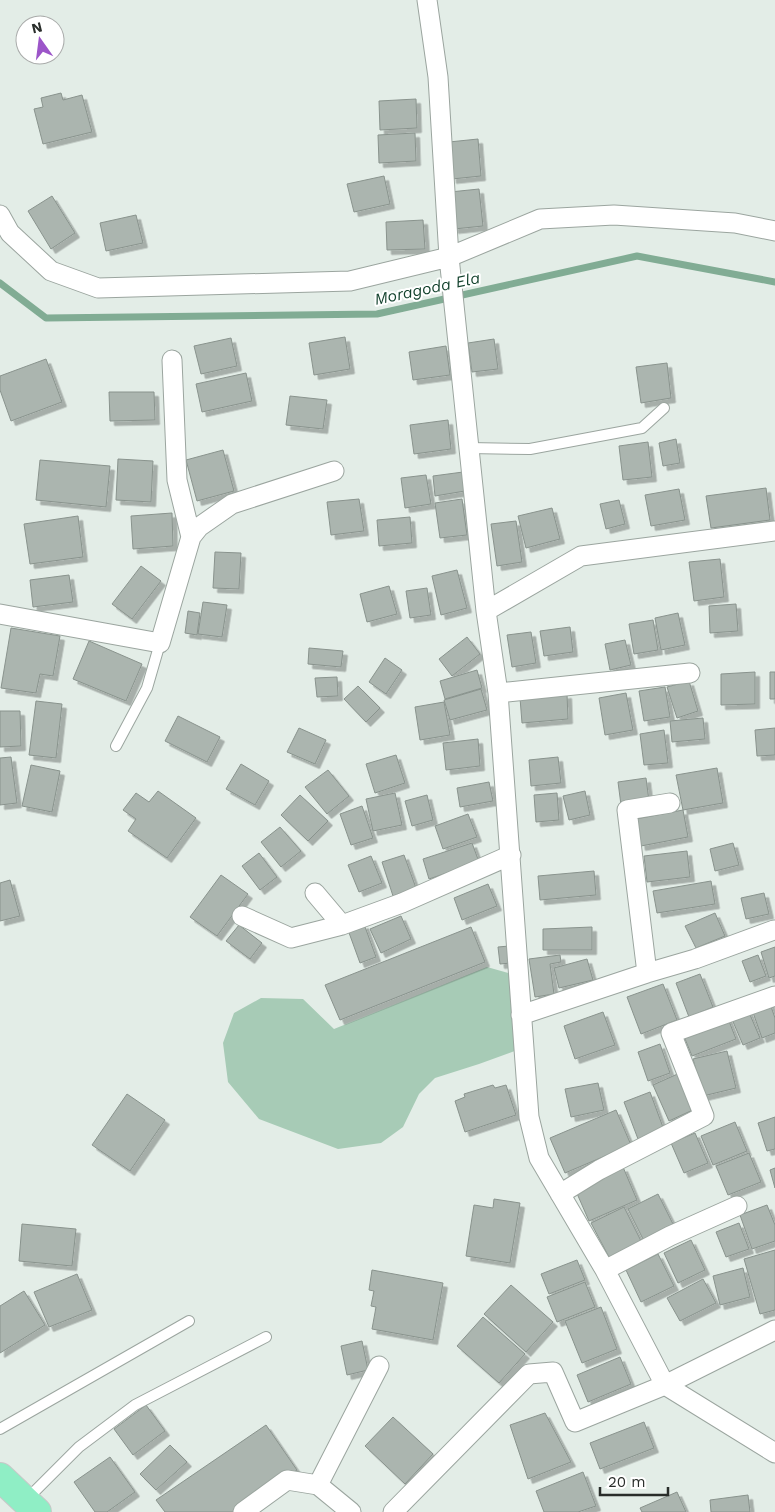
<svg xmlns="http://www.w3.org/2000/svg" width="775" height="1512" font-family="'Work Sans',sans-serif">
<style>
.green{fill:#a7cbb6}
.lines{fill:none;stroke-linecap:round;stroke-linejoin:round}
.stream{stroke:#81ac94;stroke-width:7}
.building{fill:#abb5af;stroke:#89938d;filter:url(#shadow)}
.lane-casing{stroke:#9ba59f;stroke-width:12}
.street-casing{stroke:#9ba59f;stroke-width:21}
.primary-casing{stroke:#c7c8c8;stroke-width:30}
.lane{stroke:#fff;stroke-width:10}
.street{stroke:#fff;stroke-width:19}
.primary{stroke:#8feec5;stroke-width:28}
.labels{text-anchor:middle;stroke-width:4;stroke-linejoin:round;paint-order:stroke}
.water-label{font-size:16px;font-style:italic;fill:#13422d;stroke:#fff}
</style>
<defs>
<filter id="shadow"><feDropShadow dx="4.5" dy="4.5" stdDeviation="0" flood-color="#0004"/></filter>
</defs>
<rect width="100%" height="100%" fill="#e3ede7"/>
<path class="green" d="M487,967l28,8 5,74 -41,15 -44,14 -16,16 -16,33 -22,16 -43,6 -79,-30 -31,-37 -5,-39 11,-30 27,-15 42,1 31,30z"/>
<g class="lines">
<path class="stream" d="M0,283l46,35 331,-4 260,-58 138,26"/>
</g>
<path class="building" d="M61,93l2,7 19,-5 10,37 -49,12 -9,-35 9,-2 -2,-9z
M416,99l1,29 -37,2 -1,-29z
M415,133l1,28 -37,2 -1,-28z
M478,139l3,37 -29,3 -3,-37z
M384,176l6,28 -36,8 -7,-28z
M479,189l4,37 -29,3 -4,-37z
M52,196l23,37 -24,16 -23,-38z
M136,215l7,28 -37,8 -6,-28z
M423,220l2,29 -38,1 -1,-28z
M345,337l5,32 -36,6 -5,-32z
M231,338l6,28 -36,8 -7,-28z
M494,339l4,30 -26,3 -4,-29z
M446,346l4,29 -37,5 -4,-28z
M46,359l16,43 -51,19 -11,-31v-14z
M667,363l4,35 -30,5 -5,-36z
M246,373l6,28 -50,11 -6,-28z
M109,392h45l1,28 -45,1z
M290,396l37,4 -4,29 -37,-4z
M448,420l3,29 -37,5 -4,-29z
M676,439l4,24 -17,3 -4,-23z
M648,442l4,35 -29,3 -4,-34z
M223,450l11,41 -37,10 -11,-41z
M118,459l35,2 -2,41 -35,-2z
M40,460l70,6 -4,41 -70,-7z
M463,472l2,19 -30,5 -2,-20z
M426,475l5,29 -26,4 -4,-30z
M766,488l4,32 -59,8 -5,-32z
M679,489l6,31 -34,6 -6,-31z
M359,499l5,32 -33,4 -4,-33z
M462,499l5,36 -27,3 -5,-35z
M619,500l6,24 -19,5 -6,-25z
M552,508l8,31 -34,9 -8,-32z
M172,513l1,33 -40,3 -2,-33z
M78,516l5,41 -53,7 -6,-40z
M410,517l2,26 -33,3 -2,-26z
M516,521l6,41 -25,4 -6,-42z
M215,552l26,1 -2,36 -26,-1z
M720,559l4,38 -30,4 -5,-39z
M141,566l20,15 -29,38 -20,-15z
M457,570l10,38 -26,7 -9,-39z
M69,575l4,27 -40,5 -3,-27z
M389,586l8,28 -30,8 -7,-28z
M427,588l4,27 -21,3 -4,-27z
M203,602l24,3 -5,32 -24,-3z
M736,604l2,27 -28,2 -1,-27z
M188,611l12,2 -3,22 -12,-2z
M678,613l7,32 -24,5 -6,-32z
M653,620l5,30 -24,4 -5,-30z
M570,627l3,25 -29,4 -4,-25z
M11,628l49,8 -7,40 -13,-2 -4,19 -35,-5z
M531,632l5,31 -24,4 -5,-32z
M467,637l13,17 -28,22 -13,-17z
M625,640l6,25 -21,5 -5,-26z
M89,641l53,23 -16,37 -53,-22z
M309,648l34,3 -2,16 -33,-3z
M385,658l17,12 -16,24 -17,-12z
M477,670l5,18 -37,11 -5,-18z
M755,672v32l-34,1v-31z
M770,672h5v27h-5z
M337,677l1,19 -21,1 -2,-19z
M689,681l9,30 -21,7 -10,-31z
M358,686l22,22 -14,14 -22,-23z
M665,687l5,30 -26,4 -5,-30z
M481,689l6,21 -37,10 -6,-20z
M626,693l7,37 -28,5 -6,-37z
M567,694l1,25 -46,4 -2,-25z
M36,701l26,3 -6,54 -27,-3z
M444,702l6,33 -30,5 -5,-33z
M0,711h20l1,35 -21,1z
M178,716l42,21 -13,25 -42,-21z
M703,718l2,21 -33,3 -2,-21z
M299,728l27,12 -11,24 -28,-12z
M775,728v27l-18,1 -2,-26z
M664,730l4,33 -24,2 -4,-31z
M478,739l2,27 -34,4 -3,-27z
M396,755l9,28 -30,10 -9,-29z
M11,757l6,46 -17,2v-47z
M558,757l3,26 -30,3 -2,-26z
M241,764l28,17 -14,24 -29,-16z
M31,765l29,6 -8,41 -30,-6z
M717,768l6,35 -40,7 -7,-35z
M328,770l21,26 -22,18 -22,-27z
M646,778l3,23 -28,4 -3,-23z
M489,782l4,19 -33,6 -3,-19z
M158,791l38,27 -29,40 -39,-27 8,-12 -13,-9 13,-17 13,9z
M585,791l5,24 -21,5 -6,-24z
M395,793l7,32 -29,6 -7,-32z
M557,793l2,27 -23,2 -2,-27z
M300,795l28,26 -20,20 -27,-26z
M427,795l6,25 -21,6 -7,-25z
M362,806l11,32 -22,7 -11,-31z
M683,810l5,27 -47,9 -5,-27z
M468,814l9,23 -34,12 -8,-23z
M280,827l21,24 -20,16 -20,-25z
M472,843l7,19 -50,17 -6,-20z
M733,843l6,22 -24,6 -5,-22z
M687,851l3,26 -43,5 -3,-26z
M259,853l18,24 -17,13 -18,-24z
M404,855l12,33 -23,8 -11,-34z
M371,856l11,27 -23,9 -11,-27z
M594,871l2,24 -56,5 -2,-24z
M221,875l27,19 -31,42 -27,-19z
M10,880l10,36 -20,5v-38z
M711,881l4,23 -58,9 -4,-22z
M488,884l9,22 -35,14 -8,-22z
M764,893l5,21 -23,5 -5,-21z
M715,913l10,23 -29,12 -11,-22z
M401,916l10,23 -30,14 -11,-24z
M364,924l12,33 -16,6 -12,-33z
M239,925l23,18 -12,16 -24,-18z
M471,927l14,35 -145,58 -15,-35z
M592,927v23h-49v-21z
M509,946l2,17 -11,1 -2,-17z
M775,947v29l-6,2 -8,-26z
M560,955l1,7 -11,2 4,30 -19,3 -6,-38z
M758,955l8,21 -16,6 -8,-21z
M587,959l6,21 -34,8 -5,-20z
M700,974l13,33 -24,10 -13,-34z
M663,984l14,36 -36,14 -14,-37z
M768,998l7,20v15l-13,5 -12,-34z
M748,1010l12,28 -17,7 -12,-28z
M603,1012l12,33 -40,14 -11,-33z
M727,1016l9,23 -44,17 -9,-22z
M660,1044l10,29 -22,8 -10,-29z
M727,1051l9,37 -33,8 -10,-37z
M682,1072l15,36 -28,13 -16,-36z
M598,1083l6,27 -33,7 -6,-28z
M493,1085l2,3 11,-3 10,30 -51,17 -10,-31 10,-4 -1,-3z
M650,1092l14,38 -26,9 -14,-37z
M127,1094l38,26 -35,51 -38,-26z
M616,1110l15,35 -66,28 -15,-35z
M775,1117v32l-8,2 -9,-28z
M735,1122l12,29 -34,14 -12,-29z
M695,1133l13,30 -24,10 -13,-30z
M749,1153l12,29 -33,13 -12,-29z
M623,1167l14,33 -48,21 -14,-32z
M775,1168v20l-5,-18z
M658,1194l18,36 -30,15 -18,-36z
M494,1199l26,4 -10,60 -44,-7 8,-51 19,3z
M767,1205l8,20v16l-23,8 -12,-34z
M624,1207l18,36 -32,16 -19,-36z
M739,1223l10,26 -23,8 -10,-25z
M22,1224l54,5 -4,37 -53,-5z
M691,1240l14,30 -27,13 -14,-30z
M775,1250v60l-15,4 -16,-55z
M658,1254l16,32 -33,16 -15,-32z
M577,1260l8,20 -36,14 -8,-20z
M743,1268l7,29 -30,8 -7,-29z
M372,1270l71,13 -10,57 -61,-11 4,-22 -5,-1 3,-15 -5,-1z
M77,1274l15,36 -43,17 -15,-35z
M703,1279l13,24 -36,18 -13,-23z
M585,1282l10,25 -38,15 -10,-25z
M511,1285l42,37 -27,30 -42,-38z
M24,1291l21,34 -45,28v-47z
M601,1307l16,42 -35,14 -17,-42z
M483,1317l42,37 -26,29 -42,-37z
M362,1341l6,29 -21,5 -6,-29z
M620,1357l11,27 -43,18 -11,-27z
M146,1405l19,26 -32,24 -19,-26z
M545,1413l26,49 -43,17 -18,-54z
M393,1417l40,37 -28,30 -40,-38z
M644,1422l10,26 -54,21 -10,-26z
M266,1425l31,45 -61,42h-71l-9,-12z
M170,1445l17,17 -31,28 -16,-16z
M110,1457l25,35 -28,20h-12l-21,-30z
M583,1472l13,34 -18,6h-34l-8,-21z
M677,1492l9,20h-44l-2,-4z
M748,1495l2,17h-39l-1,-12z"/>
<g class="lines">
<g class="lane-casing">
<path id="lane" d="M469,448l61,1 112,-21 22,-20
M116,746l31,-58 13,-45
M0,1429l189,-108
M26,1500l53,-53 56,-42 131,-68"/>
</g>
<g class="street-casing">
<path id="street" d="M427,0l11,77 11,180 37,354 12,82 31,424 10,41 66,112 60,115 110,-55
M0,215l10,18 41,38 47,17 252,-7 99,-24 91,-38 74,-4 121,8 40,8
M191,537l8,-10 33,-23 102,-33
M486,611l95,-55 194,-25
M0,614l160,29 31,-106 -14,-57 -5,-120
M498,693l192,-20
M315,893l27,32 60,-22 109,-48
M242,916l49,22 51,-13
M647,973l48,-14 79,-29
M521,1015l126,-42 -20,-163 43,-7
M560,1194l39,-24 105,-54 -33,-83 104,-37
M605,1270l65,-34 67,-30
M318,1485l61,-119
M243,1512l44,-32 31,5 33,27
M393,1512l136,-138 24,-2 22,50 90,-37 110,68"/>
</g>
<g class="primary-casing">
<path id="primary" d="M0,1477l37,35"/>
</g>
<use href="#lane" class="lane"/>
<use href="#street" class="street"/>
<use href="#primary" class="primary"/>
</g>
<g class="labels">
<g class="water-label">
<text transform="translate(427 288) rotate(-12)" y="6">Moragoda Ela</text>
</g>
</g>
<g transform="translate(40 40) rotate(346)"><circle r="24" fill="#ffffff" stroke="#a9abaa"/>
<path d="M0-4L9 19L0 12L-9 19Z" fill="#9c55c9"/>
<text y="-8" font-size="14" font-weight="bold" text-anchor="middle" fill="#292d2a">N</text>
</g>
<path d="M600 1487v8h68v-8" fill="none" stroke="#292d2a" stroke-width="2.5"/>
<text x="608" y="1487" font-size="15" fill="#292d2a" stroke="#ffffff" stroke-width="4" paint-order="stroke">20 m</text>
</svg>
